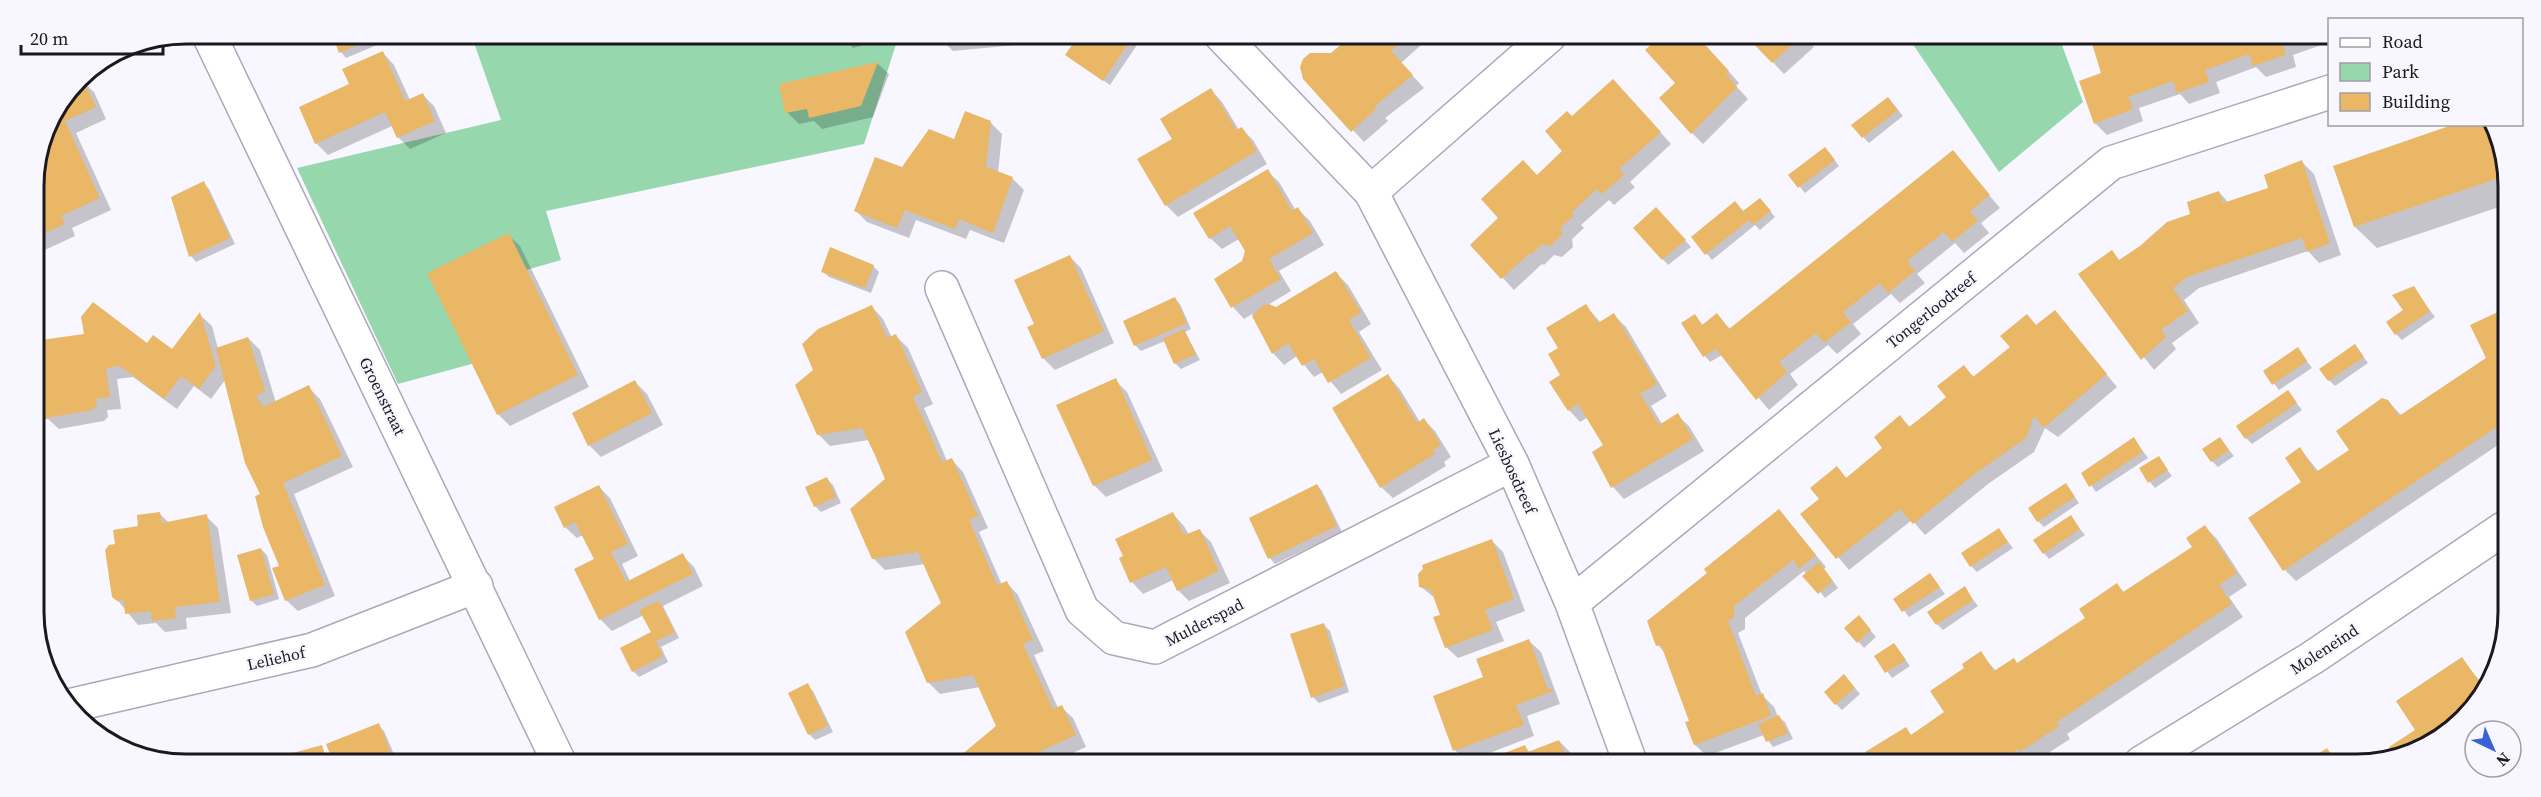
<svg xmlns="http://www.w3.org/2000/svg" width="2541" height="797" font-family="'Source Serif 4',serif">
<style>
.green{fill:#97d7ae}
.shadow{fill:#0003}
.building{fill:#e9b766}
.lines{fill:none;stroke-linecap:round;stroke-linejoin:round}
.street-casing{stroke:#ada7b9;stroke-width:36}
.secondary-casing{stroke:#ada7b9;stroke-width:36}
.street{stroke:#fff;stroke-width:33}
.secondary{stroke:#fff;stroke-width:33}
.labels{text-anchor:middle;stroke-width:4.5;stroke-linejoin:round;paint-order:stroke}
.street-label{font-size:16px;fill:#1b181f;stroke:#f8f6fe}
.rim{fill:none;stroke:#1b181f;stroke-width:3}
</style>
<rect width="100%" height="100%" fill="#f8f6fe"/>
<path class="green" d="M471,34l428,1 -35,109 -318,67 15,49 -63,18 -12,82 -88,24 -101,-216 204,-48z
M1908,37h151l24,65 -84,70z"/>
<path class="shadow" d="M334,33h39l4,12 -31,13 -5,-6z
M702,34h104l1,9 -30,2 -5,-5 -60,5z
M845,35h55l-47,13 -6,-6z
M941,35h74l1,10 -63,6 -12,-12z
M1132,35l7,7 -29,43 -37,-25z
M1353,36h58l9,10 -19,17 23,25 -39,30 3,3 -24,21 -59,-63z
M1662,36h35l42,47 -3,3 12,13 -45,45 -11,-11z
M1749,37h55l10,10 -30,27z
M2091,37l239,1v4l-37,13 3,12 -30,10 -10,-10 -40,15 4,11 -31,11 -9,-10 -41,14 4,13 -36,14 -12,-12 -14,-41 21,-8z
M383,53l11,12 16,35 13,-5 11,11 12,27 -36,16 -12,-12 -6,-11 -64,29 -12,-12 -15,-35 50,-23z
M877,63l12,11 -16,43 -51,12 -8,-8 -15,3 -12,-12z
M78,78l16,14 12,27 -30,14 35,77 -39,18 3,8 -41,19 -1,-79 12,-49z
M1211,90l11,12 17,28 2,-2 12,12 14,24 -89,53 -12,-12 8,-65z
M1624,92l47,52 -41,38 5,5 -21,18 -5,-5 -28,25 3,3 -12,11 1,8 -11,10 -8,-2 -10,10 -2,-1 -28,26 -42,-45 92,-94 8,-33z
M1893,104l10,12 -34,27 -6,-6z
M990,122l12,12 -4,39 15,6 11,11 -20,53 -34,-13 -4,9 -50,-19 -7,18 -42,-16 -11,-11 99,-70z
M2490,124l15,32v49l-128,43 -22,-21z
M1953,152l47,56 -19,15 8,10 -25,20 -9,-10 -38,31 8,9 -25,20 -9,-9 -38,30 8,10 -24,20 -9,-9 -38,29 8,11 -29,25 -47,-55 -12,7 -5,-6 -22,-33 12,-7 8,9 14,-10 14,15z
M1830,154l9,12 -34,27 -15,-18z
M2302,162l12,12 27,81 -22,8 -11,-12 -109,37 -15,12 15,23 -27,20 4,6 -22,21 -74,-95 32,-23 8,9 72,-46 27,-23 10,11 40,-14z
M1267,171l12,11 17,29 2,-2 12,12 14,24 -45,26 12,20 -23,14 8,4 60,-36 12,12 23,39 -12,8 23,38 -41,24 -18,-22 -9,5 -17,-21 -13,9 -11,-12 -21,-39 -8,5 -11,-12 -17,-28 28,-17 2,-11 -7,-12 -17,10 -12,-11z
M203,183l6,6 26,55 -39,18 -5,-6z
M1766,206l9,11 -15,13 -5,-5 -43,35 -19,-23 51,-25z
M1656,209l35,38 -23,18 -33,-36z
M508,235l12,11 69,141 -79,39 -12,-12z
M1070,257l11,11 33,75 -59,27 -12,-12 -7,-33z
M873,266l6,6 -8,21 -42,-16 -6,-6z
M2413,288l22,29 -33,23 -6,-6z
M1175,299l5,5 11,25 -6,3 15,28 -19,9 -6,-6 -10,-22 -24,10 -6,-6z
M1586,306l15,17 13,-8 12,12 41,69 -16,10 11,18 15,-9 12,11 15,25 -80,48 -11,-12 -19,-35 11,-7 -17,-28 -8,5 -11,-12 -9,-62z
M872,307l11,12 9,19 4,-2 12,12 25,56 -9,4 15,34 8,19 5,-1 11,12 25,56 -9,4 23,53 5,-2 11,12 26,56 -10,4 24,53 3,-1 12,11 13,29 -31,14h-91l34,-34 -18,-40 -40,7 -12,-12 15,-78 -18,-40 -40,6 -12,-12 14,-78 -18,-40 -39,6 -12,-12 -4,-63z
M2055,312l62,75 -59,50 -13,-9 -11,24 -46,32 -63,51 -13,-15 -63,50 -47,-56 20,-15 15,-31 10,11 37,-31 16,-31 11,11 37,-30 16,-31 10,10z
M2497,314l7,7v120l-208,140 -11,-11 18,-88 -3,-33 19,23 32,-22 37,-49 14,15 85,-58z
M200,315l12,11 6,23 30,-11 12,12 16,53 32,-16 12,12 33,68 -59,27 41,102 -37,15 -12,-11 -5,-34 -19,-71 -37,-115 -14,19 -17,-13 -17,23 -44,-32 -16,2 4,30 -14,1 1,7 -4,4 -45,8 -11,-10 -9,1 -4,-4 -1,-89 8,8 1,7 105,3 25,7z
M2355,346l13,17 -33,23 -6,-6z
M2298,349l14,19 -33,22 -14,-18z
M1388,376l11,12 21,34 4,-2 11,11 16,26 -7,5 2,4 -53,32 -12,-11z
M1115,380l12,12 36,79 -57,26 -12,-12z
M635,382l12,12 16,31 -62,32 -12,-12z
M2288,392l14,18 -50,34 -6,-6z
M2134,439l14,19 -52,34 -13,-18z
M2220,439l14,17 -16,11 -6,-6z
M2158,458l14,18 -17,12 -5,-6z
M827,479l6,6 8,18 -20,9 -6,-6z
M1317,485l5,6 20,41 -67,32 -5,-6 -19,-40z
M2066,485l13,18 -35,24 -6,-6z
M599,487l11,11 28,58 -16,8 8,17 52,-26 12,12 9,19 -40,20 16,32 -18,9 7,15 -29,15 -6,-6 20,-38 -9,-18 -32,16 -12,-12 -24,-50 20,-9 -13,-25 -6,3 -12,-11z
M1779,511l47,56 -2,2 14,19 -13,10 -21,-27 -59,47v11l-7,4 24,62 12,12 4,10 7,5 8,17 -20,8 -9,-12 -57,21 -12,-11 -8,-22 4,-1 -26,-69 -7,-8 51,-72z
M160,514l9,9 37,-7 12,12 13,85 -45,5 1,11 -22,3 -9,-9 -18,2 -24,-29 3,-51z
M1173,514l11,12 5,9 10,-5 12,12 19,41 -41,18 -11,-11 -5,-10 -30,14 -11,-12 -11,-23z
M2070,517l15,18 -36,24 -5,-6z
M2205,527l12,12 30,46 -18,12 14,20 -176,117 3,5 -37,24 -3,-3 -5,3h-158l38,-34 7,7 34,-24 20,-43 14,-16 16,18 22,-6 69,-47 30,-33 8,8 69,-46z
M1999,530l14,18 -36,24 -6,-6z
M1491,540l12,12 22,59 -29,11 8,19 -46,17 -12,-11 -4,-31 -6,-17 -16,-13 -1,-11z
M261,549l6,6 12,44 -22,7 -6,-6z
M1930,575l15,19 -36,23 -14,-18z
M1964,588l14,18 -35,24 -6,-6z
M1864,623l12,14 -12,11 -18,-20z
M1324,625l6,6 19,61 -30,11 -6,-6 -21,-62z
M1529,641l12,11 19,52 -33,12 7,20 -68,26 -11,-12 30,-72z
M1899,651l11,15 -18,12 -16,-22z
M2462,659l22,27 4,-2 -6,12 -33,36 -55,21 -3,-5 26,-18z
M1850,682l10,12 -18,16 -6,-6z
M807,685l6,6 20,41 -18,8 -6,-6z
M378,725l6,6 12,28h-63l-5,-14z
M1559,741l12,12 3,8 -68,1 19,-15 5,5z
M321,747l8,12h-33l-1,-5z
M2327,750l13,14h-34z"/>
<path class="building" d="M332,33h38l2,6 -33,14z
M844,35h29l-28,8z
M940,35h39v1l-39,4z
M1079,35h55l-31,46 -38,-26z
M1351,36h56l-16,15 22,24 -38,31 2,2 -26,24 -48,-53 -3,-12 3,-8 7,-6h21z
M1660,36l38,1 31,34 -3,2 11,14 -46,47 -32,-36 16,-15 -30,-33z
M1747,37h54l-29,26z
M2090,37l206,1 -14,5 4,12 -33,11 -4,-12 -44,16 4,12 -32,11 -4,-12 -45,16 5,12 -39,15 -15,-43 22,-8z
M383,51l22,50 18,-8 12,28 -38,17 -12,-26 -70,32 -16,-37 50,-23 -7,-15z
M878,62l-17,44 -52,12 -2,-9 -22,4 -6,-29z
M83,79l13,28 -31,14 35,77 -39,18 4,8 -31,14 -1,-62 12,-49 30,-45z
M1613,79l48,53 -42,37 5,6 -22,19 -5,-5 -26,24 3,3 -13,11 1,8 -12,11 -8,-2 -11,11 -1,-2 -29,26 -31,-34 28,-27 -17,-19 42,-39 14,15 25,-24 -17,-20 22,-20 5,5z
M1211,88l25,42 6,-3 15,24 -92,55 -28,-47 35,-20 -12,-20z
M1888,97l10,13 -36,28 -11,-13z
M965,111l26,10 -5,46 27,10 -20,56 -34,-14 -4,10 -50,-19 -8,18 -43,-17 21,-54 27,10 27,-38 25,10z
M2455,124h35l15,32v20l-151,51 -21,-61z
M1825,147l10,13 -37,28 -10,-13z
M1953,150l37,45 -20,16 8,10 -26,21 -8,-10 -37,29 8,10 -27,22 -8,-10 -37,29 8,10 -27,21 -8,-10 -37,29 8,10 -31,28 -40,-51 -13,8 -22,-34 14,-9 7,11 15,-12 12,16z
M2302,160l28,83 -23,9 -5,-14 -115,39 -14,11 15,23 -27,19 5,7 -25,23 -63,-86 34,-24 7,10 21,-14 27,-24 23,-8 -3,-12 32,-11 4,12 45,-15 -4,-13z
M1268,169l24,42 6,-4 15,26 -44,26 12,20 -50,29 -17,-29 28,-18 3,-10 -15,-25 -21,13 -16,-26z
M204,181l26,57 -41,19 -18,-60z
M1760,198l11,13 -18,14 -4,-5 -44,35 -14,-18 44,-36 8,10z
M1656,207l30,33 -24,20 -29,-32z
M509,233l69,142 -81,40 -70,-142z
M830,247l44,18 -9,23 -44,-16z
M1070,255l34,76 -62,28 -15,-32 7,-3 -20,-44z
M1336,271l25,41 -12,8 22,38 -43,25 -14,-24 -12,7 -14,-23 -16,11 -20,-38 10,-10 7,-2 7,3z
M2414,286l16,25 -35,24 -9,-13 17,-12 -11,-15z
M1175,297l12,26 -53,23 -11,-25z
M93,302l54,41 6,-8 19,14 28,-37 16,54 -17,23 -18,-13 -17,23 -44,-33 -14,2 4,29 -14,2 1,6 -5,5 -46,8 -6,-5 -1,-6 -4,1 -1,-67 50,-7 -3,-17z
M1586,304l12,19 16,-10 43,71 -17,10 19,31 19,-12 15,26 -82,49 -19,-36 11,-7 -25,-41 -10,7 -19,-29 11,-7 -12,-21 10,-6 -12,-20z
M872,305l15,33 9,-4 26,58 -9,5 15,33 14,32 10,-4 26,58 -9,4 28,65 10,-4 26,59 -10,4 30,65 9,-4 14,30 -57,26h-57l-2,-5 36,-30 -23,-51 -46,8 -22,-51 36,-29 -12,-26 -11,-25 -46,7 -22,-50 35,-30 -11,-26 -12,-25 -45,7 -22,-50 18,-15 -11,-26 16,-15z
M2055,310l52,64 -61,52h-4l-8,-10 -7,20 -5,5 -46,32 -63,51 -13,-15 -64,50 -36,-45 19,-15 -9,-11 27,-22 9,12 36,-30 -8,-11 26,-22 9,12 18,-14 19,-16 -9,-11 27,-21 9,12 37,-30 -10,-11 27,-22 9,11z
M2498,312l6,11v50l-6,3 6,9v37l-221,149 -35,-53 53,-36 -16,-24 15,-11 16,25 33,-22 -13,-19 46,-33 6,2 11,16 87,-58 -16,-33z
M1184,329l12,25 -22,10 -11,-25z
M248,337l17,54 -9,5 7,11 46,-22 33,71 -59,27 42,102 -40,16 -13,-33 7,-2 -16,-39 -8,-31 5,-2 -15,-31 -29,-115z
M2355,344l9,13 -36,24 -9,-12z
M2298,347l9,14 -35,24 -9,-14z
M1388,374l29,49 7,-5 17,27 -8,5 2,4 -55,34 -48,-80z
M1116,378l36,82 -59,26 -37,-81z
M635,380l17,33 -64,33 -16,-33z
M2288,390l9,13 -52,36 -9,-13z
M2134,437l9,15 -54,35 -8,-14z
M2220,437l9,13 -18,12 -9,-13z
M2159,456l9,14 -20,13 -9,-15z
M827,477l9,20 -22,10 -9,-20z
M2066,483l9,14 -38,25 -9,-14z
M1317,484l20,42 -69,33 -19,-41z
M599,485l29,59 -17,8 15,30 57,-29 10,21 -94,46 -25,-51 20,-10 -19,-37 -11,6 -10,-21z
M1779,509l37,46 -17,14 -6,-9 -59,46v11l-6,4 28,75 7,-3 8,23 -77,29 -9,-23 4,-1 -28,-76 -5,1 -9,-25 60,-48 -3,-4z
M160,512l2,11 45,-9 13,88 -45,5 1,11 -24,3 -1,-10 -26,3 -1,-14 -7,1 -5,-4 -7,-47 4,-5 6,-1 -2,-14 25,-4 -1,-11z
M1173,512l11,23 16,-6 19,42 -42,20 -11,-24 -36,16 -11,-25 4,-2 -8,-17z
M2071,515l9,14 -37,25 -10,-14z
M2205,525l32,48 -18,12 13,19 -175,118 2,4 -39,26 -2,-3 -21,14h-133l6,-4 -5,-7 41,-25 5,8 33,-23 -14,-21 34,-23 -2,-4 19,-13 13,20 20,-13 3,5 68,-45 -6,-9 38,-26 6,9 69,-45 -6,-9z
M1999,528l9,14 -38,25 -9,-14z
M1492,539l22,60 -29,11 8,20 -48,18 -12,-31 7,-2 -9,-25 -12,-3 -1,-13 5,-5 -1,-4z
M261,548l13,46 -24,7 -13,-46z
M1819,562l14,19 -15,13 -16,-18z
M1930,573l10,14 -38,25 -9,-13z
M1965,586l8,14 -37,25 -9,-13z
M659,601l16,31 -19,9 7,15 -31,16 -12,-24 31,-16 -12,-22z
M1859,615l12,15 -14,13 -13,-15z
M1324,623l20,63 -33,12 -21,-64z
M1529,639l19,51 4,-2 1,3 -37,14 8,20 -71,26 -20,-55 50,-19 -7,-18z
M1894,643l12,17 -21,13 -11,-17z
M2462,657l20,29 7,-5 -7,15 -33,36 -56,21 -4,-6 26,-17 -19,-29z
M1844,674l11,14 -20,17 -11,-13z
M808,683l20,43 -20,9 -20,-42z
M1779,715l9,18 -22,9 -8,-18z
M379,723l13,33 -7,3h-53l-6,-15z
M1559,740l9,21 7,-2 1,3h-71l-3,-8 23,-9 3,7z
M322,745l4,14h-31l-2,-6z
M2327,748l10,16h-34z"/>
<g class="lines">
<g class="street-casing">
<path id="street" d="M1221,35l150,157 141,272 60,139 58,159
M1371,192l178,-156
M942,288l140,322 32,28 41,9 357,-183
M1572,603l539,-440 219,-71
M68,706l244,-56 164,-64
M2141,763l171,-105 191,-129"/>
</g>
<g class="secondary-casing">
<path id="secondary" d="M208,33l350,727"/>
</g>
<use href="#street" class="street"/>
<use href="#secondary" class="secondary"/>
</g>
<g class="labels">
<g class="street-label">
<text transform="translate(1931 310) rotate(-39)" y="6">Tongerloodreef</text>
<text transform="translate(383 396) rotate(64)" y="6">Groenstraat</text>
<text transform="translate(1513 471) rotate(65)" y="6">Liesbosdreef</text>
<text transform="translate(1204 622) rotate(-27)" y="6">Mulderspad</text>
<text transform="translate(2324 649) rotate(-33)" y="6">Moleneind</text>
<text transform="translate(276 658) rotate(-13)" y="6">Leliehof</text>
</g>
</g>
<path d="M0 0H2541V797H0ZM186 44H2356A142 142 0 0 1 2498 186V612A142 142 0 0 1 2356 754H186A142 142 0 0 1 44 612V186A142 142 0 0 1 186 44Z" fill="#f8f6fe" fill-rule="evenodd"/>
<path class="rim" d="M186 44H2356A142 142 0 0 1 2498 186V612A142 142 0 0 1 2356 754H186A142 142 0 0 1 44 612V186A142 142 0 0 1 186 44Z"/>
<rect x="2328" y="18" width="195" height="108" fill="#f8f6fe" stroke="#a09da5" stroke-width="1.5"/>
<rect x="2340" y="38" width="30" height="9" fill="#ffffff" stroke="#a09da5" stroke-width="1.5"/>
<text x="2382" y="48" font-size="18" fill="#1b181f">Road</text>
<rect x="2340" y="63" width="30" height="18" fill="#97d7ae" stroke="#a09da5" stroke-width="1.5"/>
<text x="2382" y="78" font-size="18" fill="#1b181f">Park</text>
<rect x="2340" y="93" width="30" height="18" fill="#e9b766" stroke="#a09da5" stroke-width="1.5"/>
<text x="2382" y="108" font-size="18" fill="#1b181f">Building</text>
<g transform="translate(2493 749) rotate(136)"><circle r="28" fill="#f8f6fe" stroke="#a09da5" stroke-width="1.5"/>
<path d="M0-4.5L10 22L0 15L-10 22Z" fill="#3863d4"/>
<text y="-9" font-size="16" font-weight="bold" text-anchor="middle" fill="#1b181f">N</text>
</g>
<path d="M21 45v9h142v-9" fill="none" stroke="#1b181f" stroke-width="3"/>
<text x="30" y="45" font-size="18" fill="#1b181f" stroke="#f8f6fe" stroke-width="4.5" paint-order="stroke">20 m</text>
</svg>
